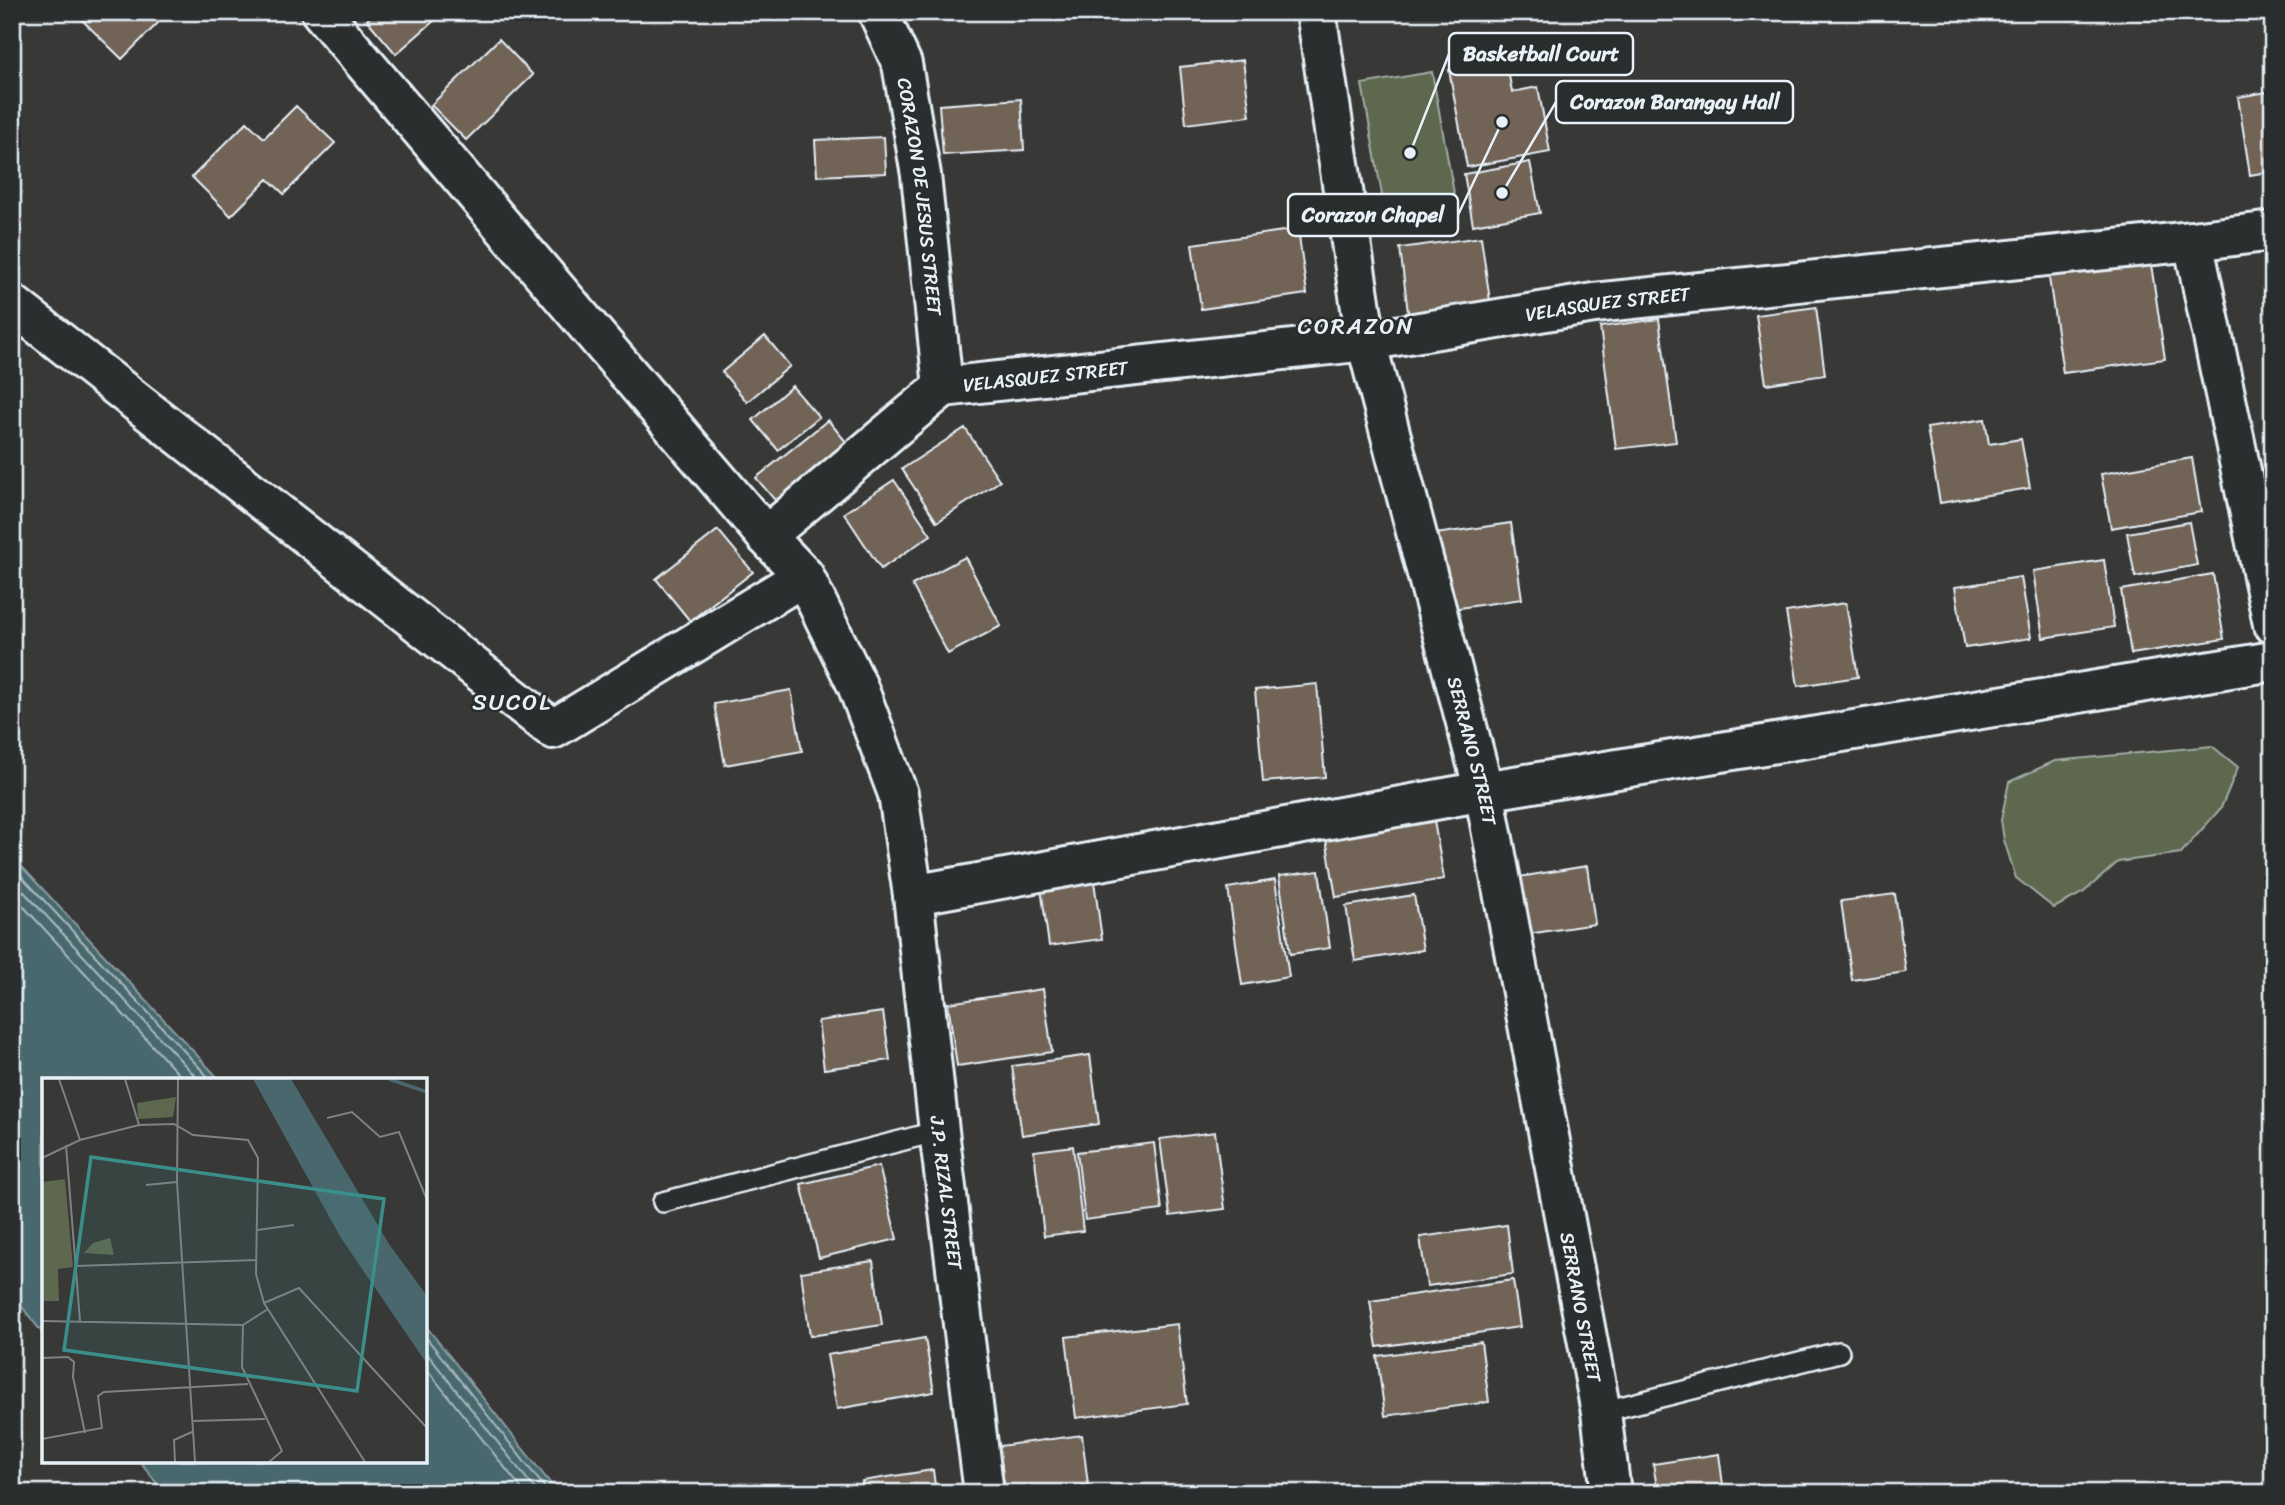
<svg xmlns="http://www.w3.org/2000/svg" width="2285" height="1505" font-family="Sriracha,sans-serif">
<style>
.green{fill:#5d684f;stroke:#a2aca4;stroke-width:2}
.water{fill:#4a676d;stroke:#899ea5;stroke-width:2}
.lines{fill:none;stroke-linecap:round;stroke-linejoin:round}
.shore{stroke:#a9bac0;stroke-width:2}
.building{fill:#716357;stroke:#e8f1f8;stroke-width:2}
.service-casing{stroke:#e8f1f8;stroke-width:24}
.minor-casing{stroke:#e8f1f8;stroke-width:44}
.tertiary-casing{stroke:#e8f1f8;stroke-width:44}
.service{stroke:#2a2d2e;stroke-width:19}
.minor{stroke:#2a2d2e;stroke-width:38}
.tertiary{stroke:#2a2d2e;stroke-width:38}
.labels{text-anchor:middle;stroke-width:5;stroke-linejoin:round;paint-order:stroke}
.street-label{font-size:19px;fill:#e8f1f8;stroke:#2a2d2e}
.quarter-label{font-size:23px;letter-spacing:2px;fill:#e8f1f8;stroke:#2a2d2e}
.inset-river{fill:none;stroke:#4a676d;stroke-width:3.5}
.inset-road{fill:none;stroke:#7e8284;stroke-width:2}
.view{fill:#3a8f8a;fill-opacity:0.15;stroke:#3a8f8a;stroke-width:3.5}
.inset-edge{fill:none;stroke:#e8f1f8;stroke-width:3.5}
.leader{fill:none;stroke:#e8f1f8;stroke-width:2.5}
.callout-dot{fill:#e8f1f8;stroke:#2a2d2e;stroke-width:2.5}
.callout{fill:#2a2d2e;stroke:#e8f1f8;stroke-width:2.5}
.callout-label{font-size:21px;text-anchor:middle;font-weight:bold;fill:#e8f1f8}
</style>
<rect width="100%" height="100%" fill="#383836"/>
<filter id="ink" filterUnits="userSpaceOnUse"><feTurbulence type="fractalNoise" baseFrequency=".0143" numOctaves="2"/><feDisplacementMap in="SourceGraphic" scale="14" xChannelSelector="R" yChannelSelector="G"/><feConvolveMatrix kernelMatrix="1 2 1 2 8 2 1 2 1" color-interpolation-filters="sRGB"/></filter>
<g filter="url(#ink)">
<path class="green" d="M1432,72l27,149 -70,13 -27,-150z
M2212,746l26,21 -17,41 -40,45 -63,9 -34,30 -30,16 -38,-30 -12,-38 -3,-20 8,-38 46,-21z"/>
<path class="water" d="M12,856l208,224h-176v255l-32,-41z
M425,1325l133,168h-394l-24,-32h285z"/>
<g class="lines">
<path class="shore" d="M12,866l199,214
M12,879l187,201
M12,894l172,186
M425,1336l124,157
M425,1351l113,142
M425,1367l100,126"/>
</g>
<path class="building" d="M86,12h83l-47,47 -42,-41z
M375,12h69l-48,42 -29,-34z
M499,39l34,36 -67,65 -35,-35z
M1506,59l6,33 26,-5 12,65 -83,15 -18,-97z
M1243,60l7,56 -64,8 -6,-57z
M2273,91v80l-23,4 -12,-78z
M1021,99l3,51 -81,5 -4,-50z
M296,106l39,37 -51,51 -16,-15 -37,37 -39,-39 55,-55 17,16z
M884,137l2,36 -69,3 -2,-36z
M1530,162l10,51 -67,12 -9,-51z
M1298,229l9,65 -106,15 -9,-65z
M1481,237l10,71 -82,12 -9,-72z
M2150,257l15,102 -102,14 -15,-102z
M1816,307l9,68 -59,9 -10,-69z
M1659,319l17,123 -60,7 -16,-122z
M765,336l25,30 -43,36 -25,-30z
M792,386l27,31 -41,33 -25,-30z
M1985,419l4,25 32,-5 9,49 -90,15 -13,-75z
M828,420l24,29 -72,57 -24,-28z
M965,428l35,53 -63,41 -35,-53z
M2192,458l9,54 -90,16 -10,-54z
M894,480l37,55 -50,34 -37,-56z
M2189,522l8,43 -62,12 -8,-44z
M1511,523l11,76 -77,11 -10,-76z
M718,530l35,42 -63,49 -34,-42z
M965,557l36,69 -53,28 -36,-69z
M2104,560l10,67 -71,11 -10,-67z
M2213,574l11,65 -93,15 -10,-64z
M2021,577l10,61 -66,10 -10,-61z
M1846,603l12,74 -60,9 -12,-74z
M1317,684l8,93 -62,5 -8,-92z
M791,690l11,61 -77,14 -11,-61z
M1433,815l11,64 -108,18 -11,-64z
M1587,866l8,58 -74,11 -8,-57z
M1319,871l11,77 -40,6 -11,-78z
M1093,874l9,65 -53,7 -9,-65z
M1275,880l14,97 -47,8 -14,-97z
M1895,894l11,78 -54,8 -11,-79z
M1414,895l9,55 -68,11 -9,-55z
M1043,989l9,63 -95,14 -9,-63z
M883,1012l7,48 -66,9 -6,-48z
M1090,1055l9,69 -77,11 -10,-69z
M1215,1132l10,77 -55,7 -10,-77z
M1154,1143l8,67 -77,10 -8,-68z
M1073,1146l10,85 -39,5 -10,-85z
M879,1166l18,73 -78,19 -18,-74z
M1507,1225l6,49 -86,12 -7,-49z
M873,1261l9,64 -72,11 -9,-64z
M1513,1280l7,47 -143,20 -7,-46z
M1177,1324l10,80 -111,14 -10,-81z
M925,1338l9,54 -97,17 -10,-54z
M1481,1342l8,60 -104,14 -8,-60z
M1082,1435l7,58h-84l-6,-47z
M1719,1454l5,39h-66l-5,-29z
M933,1470l3,23h-72l-2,-12z"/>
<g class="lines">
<g class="service-casing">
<path id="service" d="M663,1202l276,-71
M1601,1412l238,-60"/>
</g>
<g class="minor-casing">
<g id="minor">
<path id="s1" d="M878,12l24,52 19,111 22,212"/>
<path id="s2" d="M1316,12l50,329 118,450 117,621 10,81"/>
<path d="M2193,241l80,383"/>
<path d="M12,304l541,425 251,-153"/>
<path id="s3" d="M943,387l423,-46 228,-38 599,-62 80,-10"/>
<path d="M766,536l177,-149"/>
<path d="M913,895l571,-104 789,-130"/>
</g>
</g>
<g class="tertiary-casing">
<g id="tertiary">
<path id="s4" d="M321,12l445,524 38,40 53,109 41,109 15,101 26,236 45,362"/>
</g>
</g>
<use href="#service" class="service"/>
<use href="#minor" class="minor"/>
<use href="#tertiary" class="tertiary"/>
</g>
</g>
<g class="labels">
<g class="street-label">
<text dy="7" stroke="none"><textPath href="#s1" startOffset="191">CORAZON DE JESUS STREET</textPath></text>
<text dy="7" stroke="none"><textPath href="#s3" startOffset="670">VELASQUEZ STREET</textPath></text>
<text dy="7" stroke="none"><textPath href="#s3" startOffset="103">VELASQUEZ STREET</textPath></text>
<text dy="7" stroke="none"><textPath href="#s2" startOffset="756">SERRANO STREET</textPath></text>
<text dy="7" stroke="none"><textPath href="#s4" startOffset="1382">J.P. RIZAL STREET</textPath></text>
<text dy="7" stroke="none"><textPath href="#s2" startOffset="1323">SERRANO STREET</textPath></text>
</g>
<g class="quarter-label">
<text x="1356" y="334">CORAZON</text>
<text x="512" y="710">SUCOL</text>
</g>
</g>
<g transform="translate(42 1078)">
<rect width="385" height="385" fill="#383836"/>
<path d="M134,19l-3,20 -35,2 -1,-16zM23,101l8,88 -15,2 1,32h-17v-119zM68,160l4,17 -30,-2 9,-10z" fill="#5d684f"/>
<path d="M211,1h38l98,165 38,52v68l-86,-126z" fill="#4a676d"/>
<path class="inset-river" d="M347,1l38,13"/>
<path class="inset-road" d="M17,1l21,61M83,1l14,46M136,1l-1,103 18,280M285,40l25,-6 28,25 19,-5 28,68M24,67l14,176M0,80l38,-18 59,-15 35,-1 19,11 55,5 10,18 -2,116 8,29 101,159M104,107l31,-3M215,152l37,-5M34,188l180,-6M222,225l35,-15 128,140M0,243l201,4M201,247l-1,42 40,84 -13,11M201,247l25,-16M0,280l26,-1 6,5 -1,15 12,56M150,343l73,-2M0,361l60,-11 -4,-32 6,-4 144,-8M133,384l-1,-22 18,-8"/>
<path class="view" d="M49,79l293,42 -27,192 -293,-41z"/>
<rect width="385" height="385" class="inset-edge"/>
</g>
<path class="leader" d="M1410 153L1449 54M1502 193L1556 102M1502 122L1458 215"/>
<g class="callout-dot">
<circle cx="1410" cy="153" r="7"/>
<circle cx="1502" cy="193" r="7"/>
<circle cx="1502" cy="122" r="7"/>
</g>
<g class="callout">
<rect x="1449" y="33" width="184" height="42" rx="7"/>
<rect x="1556" y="81" width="237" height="42" rx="7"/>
<rect x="1288" y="194" width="170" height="42" rx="7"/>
</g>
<g class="callout-label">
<text x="1541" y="61">Basketball Court</text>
<text x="1675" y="109">Corazon Barangay Hall</text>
<text x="1373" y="222">Corazon Chapel</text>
</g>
<rect width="2285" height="1505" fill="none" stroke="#2a2d2e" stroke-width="42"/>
<rect x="21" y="21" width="2243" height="1463" fill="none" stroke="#e8f1f8" stroke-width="2.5" filter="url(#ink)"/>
</svg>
